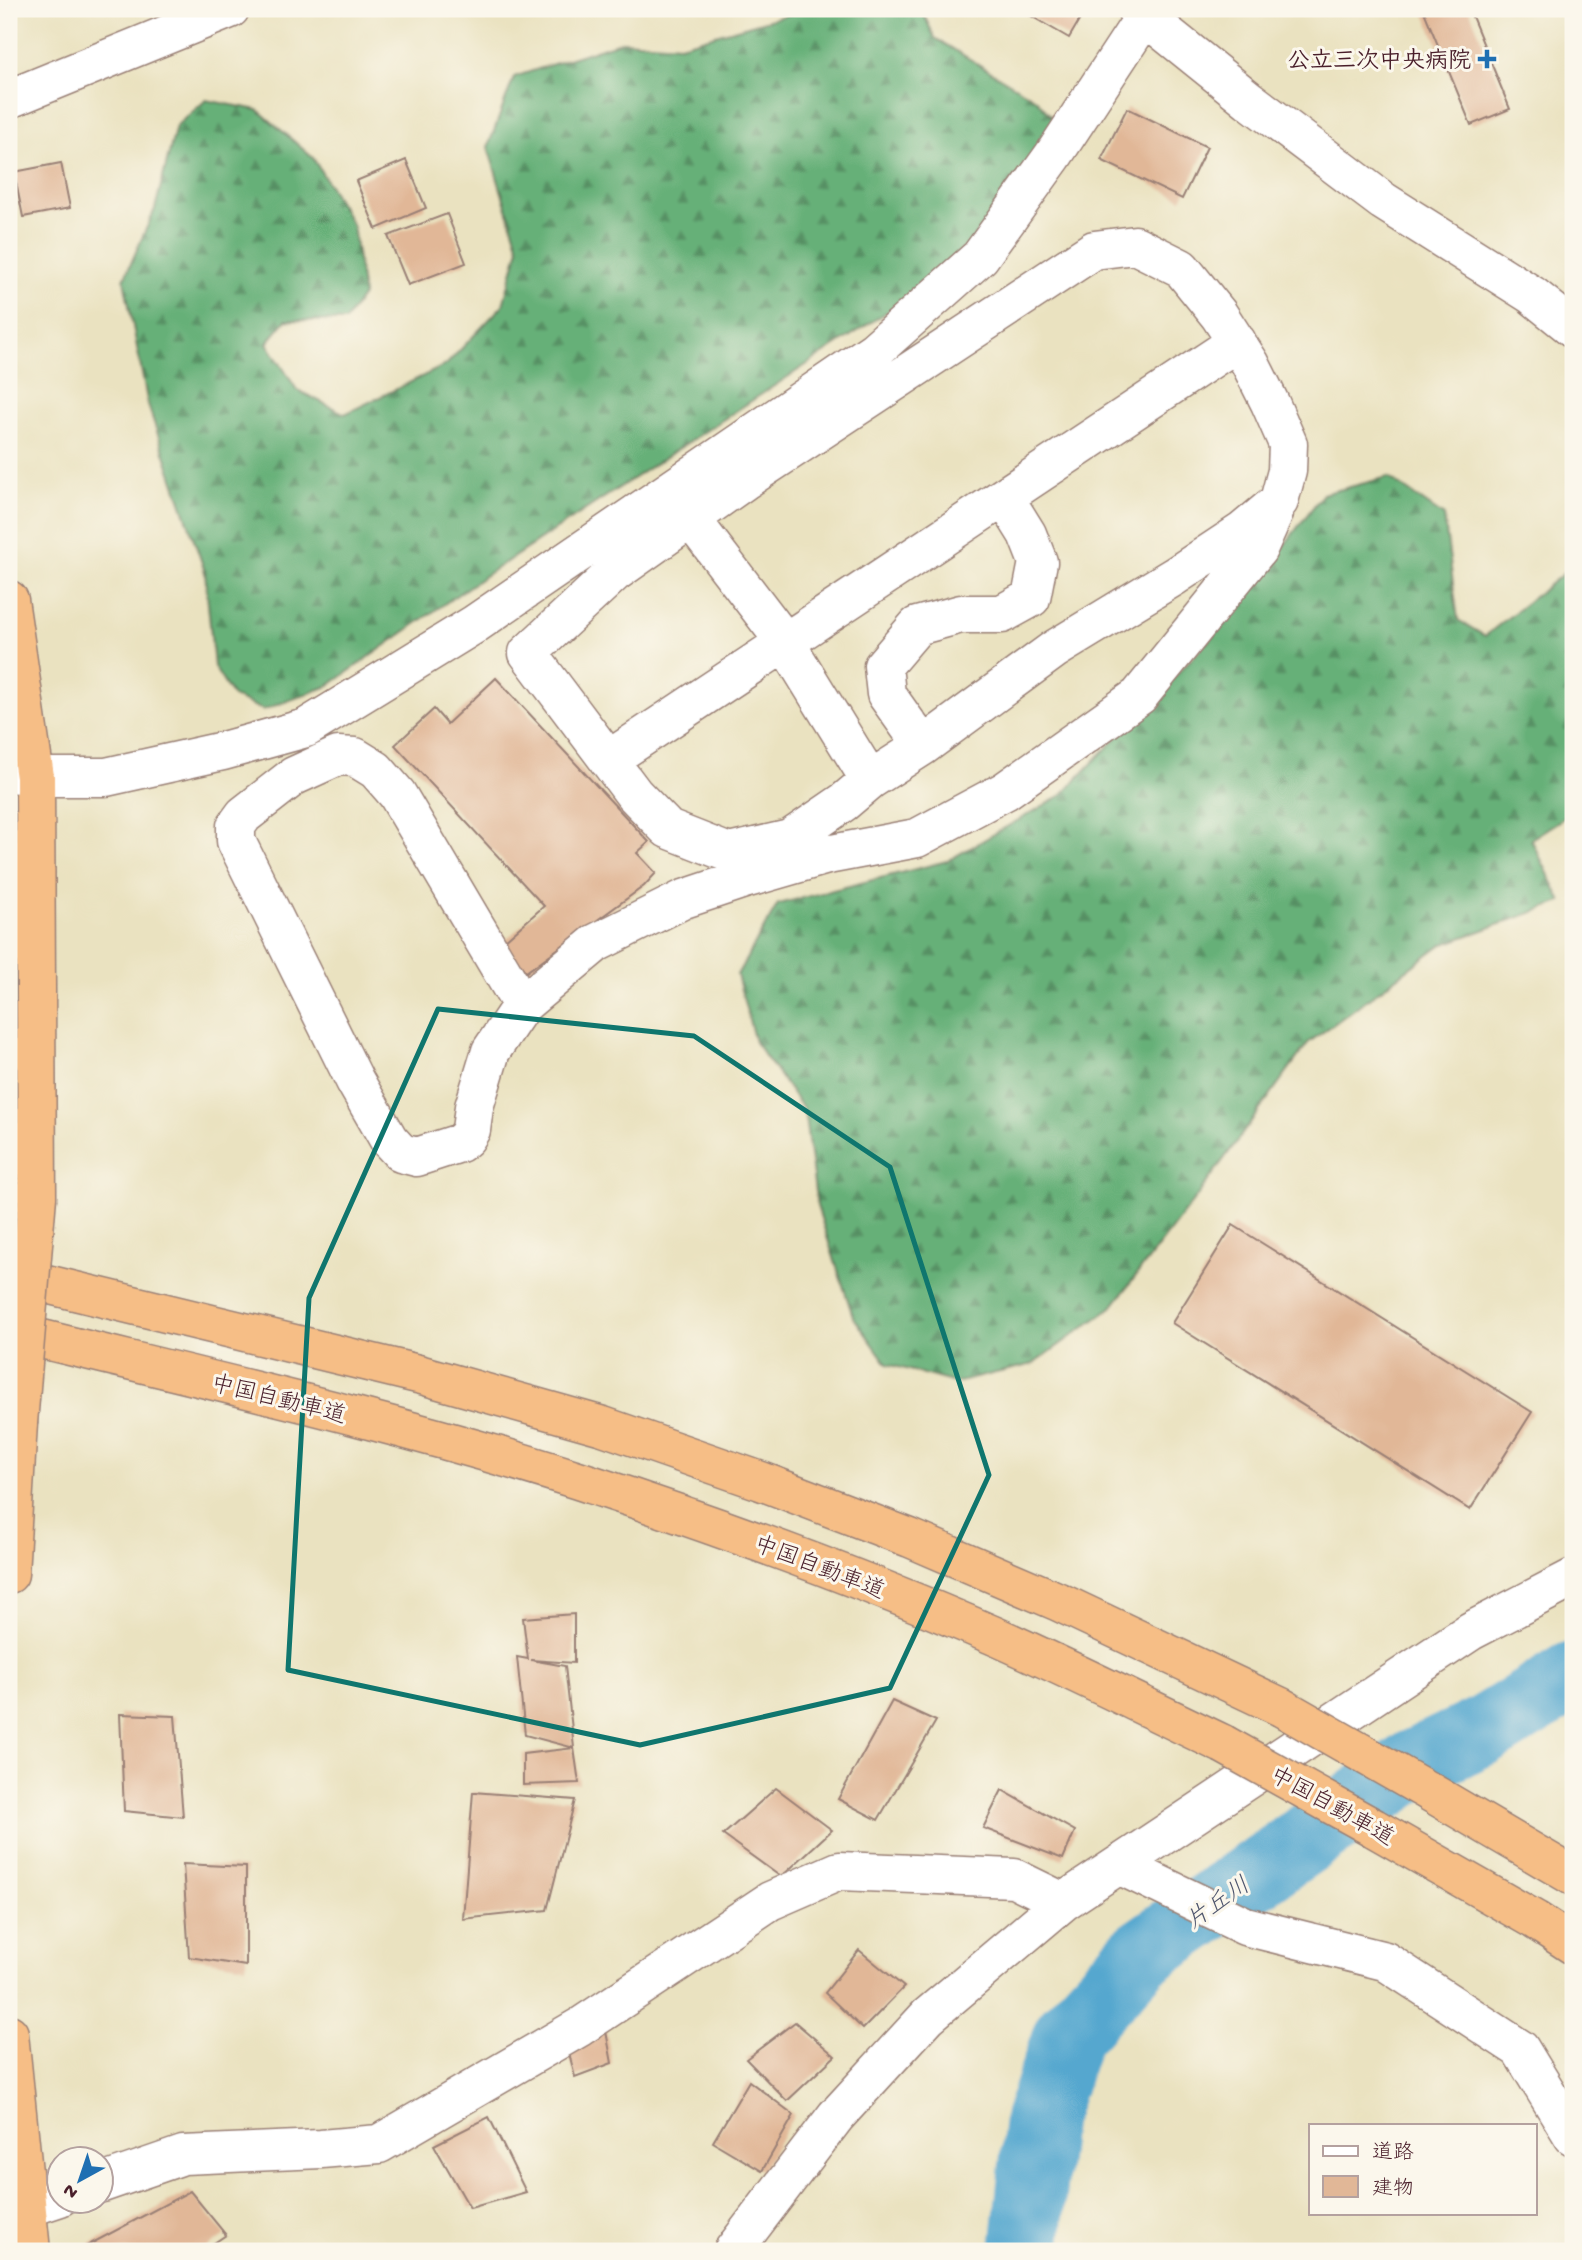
<svg xmlns="http://www.w3.org/2000/svg" width="1582" height="2260" font-family="'Gochi Hand','Klee One',sans-serif">
<style>
.forest{fill:url(#forest-firs);stroke:#586852;stroke-width:2}
.lines{fill:none;stroke-linecap:round;stroke-linejoin:round}
.river{stroke:#54a7cf;stroke-width:70}
.building{fill:#e1b797}
.minor-casing{stroke:#9a8076;stroke-width:41}
.highway-casing{stroke:#9a8076;stroke-width:41}
.minor{stroke:#fff;stroke-width:38}
.highway{stroke:#f6be86;stroke-width:38}
.highway-bridge-casing{stroke:#9a8076;stroke-width:41;stroke-linecap:butt}
.highway-bridge{stroke:#f6be86;stroke-width:38}
.marked{fill:none;stroke:#0f766e;stroke-width:5;stroke-linejoin:round}
.poi-dot{fill:#1f6fb2;stroke:#fbf7ec;stroke-width:2.5}
.labels{text-anchor:middle;stroke-width:6;stroke-linejoin:round;paint-order:stroke}
.poi-label{font-size:23px;font-weight:bold;fill:#4a1f2b;stroke:#fbf7ec;text-anchor:end}
.street-label{font-size:23px;fill:#4a1f2b;stroke:#fbf7ec}
.water-label{font-size:24px;font-style:italic;fill:#4e556d;stroke:#fbf7ec}
</style>
<defs>
<pattern id="forest-firs" width="22" height="20" patternUnits="userSpaceOnUse" patternTransform="scale(1.75)"><rect width="22" height="20" fill="#66b078"/><path d="M5 1l3.5 6h-7zM16 11l3.5 6h-7z" fill="#568f63"/></pattern>
</defs>
<rect width="100%" height="100%" fill="#fbf7ec"/>
<filter id="ink" filterUnits="userSpaceOnUse"><feTurbulence type="fractalNoise" baseFrequency=".0143" numOctaves="2"/><feDisplacementMap in="SourceGraphic" scale="14" xChannelSelector="R" yChannelSelector="G"/><feConvolveMatrix kernelMatrix="1 2 1 2 8 2 1 2 1" color-interpolation-filters="sRGB"/></filter>
<filter id="wash" filterUnits="userSpaceOnUse"><feTurbulence type="fractalNoise" baseFrequency=".00686" numOctaves="4" result="noise"/><feDisplacementMap in="SourceGraphic" scale="28" xChannelSelector="R" yChannelSelector="G"/><feGaussianBlur stdDeviation="1.57" result="paint"/><feColorMatrix in="noise" values="0 0 0 0 0 0 0 0 0 0 0 0 0 0 0 0 0 1.4 0 .05"/><feComposite in="paint" operator="in"/></filter>
<g filter="url(#wash)">
<rect width="100%" height="100%" fill="#eae2c0"/>
<path class="forest" d="M808,9h113l14,29 101,61 21,24 -87,120 -71,61 -428,281 -143,101 -65,24 -30,-13 -19,-30 -9,-95 -57,-167 -24,-126 31,-70 21,-83 30,-26 52,10 55,48 40,68 10,69 -18,26 -59,-1 -19,23 30,47 48,24 101,-49 57,-60 16,-57 -31,-101 26,-70 109,-36 57,4z
M1388,477l56,39 14,104 27,16 88,-70v246l-42,27 31,63 -121,43 -133,98 -108,149 -88,115 -79,57 -78,19 -68,-19 -34,-48 -36,-110 -13,-96 -49,-68 -18,-67 41,-71 169,-43 115,-66 165,-174 96,-127z"/>
<g class="lines">
<path class="river" d="M1025,2251l14,-131 29,-86 73,-80 275,-191 73,-35 84,-52"/>
</g>
<g id="blocks">
<path class="building" d="M1019,9h67l-17,29z
M1423,9h46l41,100 -39,16z
M1127,108l80,39 -25,52 -81,-39z
M406,160l20,48 -50,21 -20,-48z
M61,163l9,45 -47,9 -9,-45z
M447,214l19,49 -58,22 -20,-49z
M496,678l153,164 -12,11 19,20 -12,13 -118,86 -23,-30 41,-36 -149,-161 39,-36 13,15z
M1233,1225l299,187 -62,98 -298,-187z
M574,1614v49l-43,-3 34,6 9,82 -49,-13 -8,-78 11,2 -5,-41z
M892,1701l44,20 -58,99 -40,-21z
M120,1714l55,2 8,101 -59,-6z
M574,1748l5,35 -56,2v-31z
M776,1788l56,42 -51,47 -58,-42z
M1002,1790l73,41 -12,28 -80,-31z
M473,1792l102,8 -28,110 -84,9z
M183,1864l63,3v99l-57,-9z
M859,1950l45,37 -41,42 -38,-36z
M795,2022l40,34 -48,45 -41,-42z
M605,2026l7,37 -37,14 -7,-28z
M749,2081l45,34 -32,56 -49,-29z
M489,2117l37,75 -56,16 -36,-63z
M190,2191l36,44 -24,16h-120l-1,-2z"/>
</g>
</g>
<g filter="url(#ink)">
<use href="#blocks" fill-opacity="0" stroke="#9a8076" stroke-width="2"/>
<g class="lines">
<g class="minor-casing">
<path id="minor" d="M1136,9l113,91 134,101 149,94 41,33
M9,99l221,-90
M1135,245l46,23 38,47 31,48 20,40 18,41 -1,27 -8,30 -36,30 -68,45 -120,73 -132,97 -53,34 -26,22 -54,37 -61,14 -61,-24 -34,-35 -106,-141 86,-80 130,-92 350,-231z
M691,519l94,123 85,138
M923,746l-37,-52 -3,-28 34,-40 44,-12h41l29,-16 7,-36 -11,-28 -23,-37
M608,760l629,-418
M9,772l26,5h71l117,-26 83,-23 169,-104 399,-273 106,-94 73,-101 92,-140
M522,1005l-125,-211 -21,-24 -21,-13 -17,-1 -44,20 -50,39 -8,11v15l119,240 34,59 12,13 16,4 43,-14 6,-5 5,-8 3,-23 17,-56 31,-46 74,-62 88,-44 60,-20 83,-24 90,-17 88,-47 134,-95 119,-147 16,-36
M1119,1865l126,61 140,35 135,88 53,87
M102,2183l81,-28 138,-6 58,-5 201,-117 190,-126 69,-30 175,7 49,24
M27,2208l33,-11
M733,2251l103,-135 92,-100 135,-114 408,-271 102,-53"/>
</g>
<g class="highway-casing">
<path id="highway" d="M9,600l26,177 2,420
M9,1275l413,100 181,51 158,55 149,57 149,64 222,105
M9,1331c190,47 382,89 569,149 141,46 281,97 417,156 77,34 152,72 228,108
M9,1574l9,-151
M1430,1792l143,84
M1374,1828l161,92 38,25
M9,2034l22,217"/>
</g>
<use href="#minor" class="minor"/>
<use href="#highway" class="highway"/>
<g class="highway-bridge-casing">
<path id="highway-bridge" d="M18,1423l19,-226
M1281,1707l149,85
M1223,1744l151,84"/>
</g>
<use href="#highway-bridge" class="highway-bridge"/>
</g>
</g>
<path class="marked" d="M438,1009l256,27 196,131 99,308 -99,213 -250,57 -352,-75 21,-372z"/>
<path class="poi-dot" d="M1483.5 48.5h7v7h7v7h-7v7h-7v-7h-7v-7h7z"/>
<g class="labels">
<g class="poi-label">
<text x="1471" y="67">公立三次中央病院</text>
</g>
<g class="street-label">
<text transform="translate(279 1398) rotate(14)" y="8">中国自動車道</text>
<text transform="translate(820 1566) rotate(21)" y="8">中国自動車道</text>
<text transform="translate(1333 1805) rotate(29)" y="8">中国自動車道</text>
</g>
<g class="water-label">
<text transform="translate(1217 1902) rotate(-35)" y="8">片丘川</text>
</g>
</g>
<rect width="1582" height="2260" fill="none" stroke="#fbf7ec" stroke-width="35"/>
<rect x="1309" y="2124" width="228" height="91" fill="#fbf7ec" stroke="#b4a19f" stroke-width="2"/>
<rect x="1323" y="2146" width="35" height="10" fill="#ffffff" stroke="#b4a19f" stroke-width="2"/>
<text x="1372" y="2158" font-size="21" fill="#4a1f2b">道路</text>
<rect x="1323" y="2176" width="35" height="21" fill="#e1b797" stroke="#b4a19f" stroke-width="2"/>
<text x="1372" y="2194" font-size="21" fill="#4a1f2b">建物</text>
<g transform="translate(80 2180) rotate(220)"><circle r="33" fill="#fbf7ec" stroke="#b4a19f" stroke-width="2"/>
<path d="M0-5L12 26L0 18L-12 26Z" fill="#1f6fb2"/>
<text y="-10" font-size="19" font-weight="bold" text-anchor="middle" fill="#4a1f2b">N</text>
</g>
</svg>
